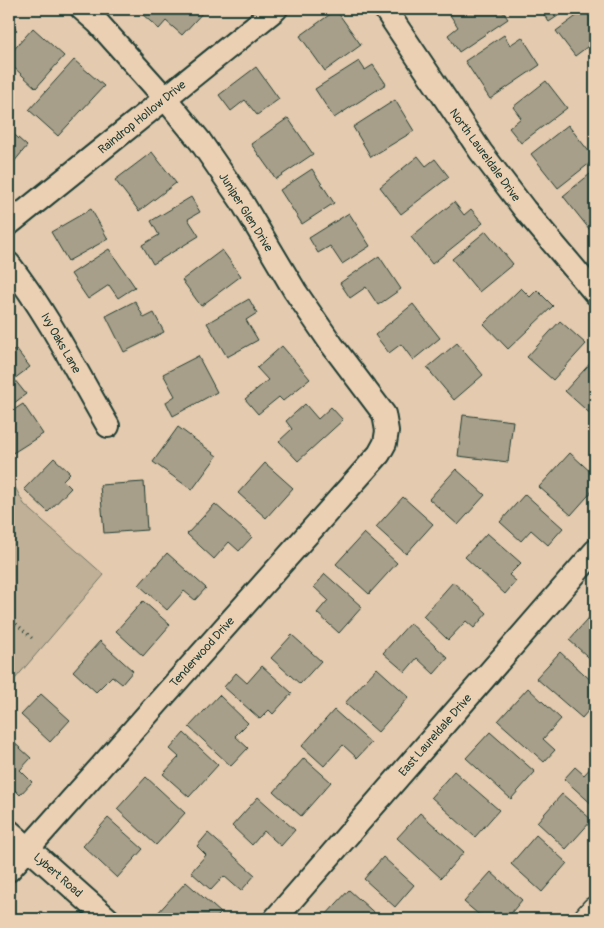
<svg xmlns="http://www.w3.org/2000/svg" width="604" height="928" font-family="Pangolin,sans-serif">
<style>
.green{fill:#bfb097;stroke:#6f7666}
.building{fill:#a79f89;stroke:#1f3d34}
.lines{fill:none;stroke-linecap:round;stroke-linejoin:round}
.minor-casing{stroke:#1f3d34;stroke-width:26}
.tertiary-casing{stroke:#1f3d34;stroke-width:31}
.path{stroke:#1f3d34;stroke-width:3;stroke-dasharray:1 4;stroke-linecap:butt}
.minor{stroke:#ecd0b3;stroke-width:22}
.tertiary{stroke:#ecd0b3;stroke-width:28}
.labels{text-anchor:middle;stroke-width:4.5;stroke-linejoin:round;paint-order:stroke}
.street-label{font-size:12px;fill:#1f3d34;stroke:#ecd0b3}
</style>
<rect width="100%" height="100%" fill="#e4caae"/>
<filter id="ink" filterUnits="userSpaceOnUse"><feTurbulence type="fractalNoise" baseFrequency=".02" numOctaves="2"/><feDisplacementMap in="SourceGraphic" scale="10" xChannelSelector="R" yChannelSelector="G"/><feConvolveMatrix kernelMatrix="1 2 1 2 8 2 1 2 1" color-interpolation-filters="sRGB"/></filter>
<g filter="url(#ink)">
<path class="green" d="M9,476l15,28 80,71 -95,111z"/>
<path class="building" d="M147,9h59l-24,26 -16,-14 -7,8 -17,-15z
M460,9h41l7,10 -49,33 -11,-17 10,-8 -8,-12z
M540,9h28l-19,13z
M586,9h9v32l-20,15 -19,-25z
M336,10l25,35 -36,26 -25,-35z
M9,23l8,7 -8,8z
M33,28l31,28 -28,32 -27,-25v-8z
M504,35l6,10 12,-8 18,28 -50,34 -25,-38z
M74,60l30,26 -46,50 -29,-26z
M359,61l6,9 8,-5 13,19 -52,34 -19,-29z
M256,67l23,32 -22,16 -12,-15 -14,11 -12,-16z
M546,81l21,27 -46,35 -12,-15 12,-10 -8,-11z
M395,100l19,31 -43,26 -18,-30z
M288,118l25,36 -37,25 -25,-35z
M568,125l27,34 -37,29 -27,-34z
M9,130l18,16 -18,22z
M152,152l24,31 -37,28 -24,-31z
M418,156l8,10 9,-7 14,18 -48,37 -21,-27z
M312,169l22,34 -32,21 -22,-34z
M595,170v55l-5,5 -27,-34z
M191,197l9,15 -12,7 11,17 -46,28 -11,-19 17,-10 -8,-14z
M454,202l10,13 7,-6 12,14 -51,41 -21,-27z
M91,209l17,30 -40,22 -17,-29z
M349,213l21,33 -28,18 -12,-18 -12,7 -9,-15z
M486,231l27,33 -34,28 -27,-33z
M109,249l26,38 -17,11 -9,-13 -21,14 -17,-25z
M222,250l19,26 -40,30 -19,-26z
M379,256l22,33 -23,16 -12,-18 -16,11 -10,-15z
M521,288l9,9 7,-7 16,16 -45,43 -24,-25z
M249,299l8,14 -11,7 12,20 -31,17 -20,-34z
M135,301l9,17 10,-5 10,19 -40,20 -18,-36z
M413,304l27,34 -27,22 -12,-16 -12,9 -14,-18z
M560,321l26,23 -33,36 -26,-23z
M457,343l26,32 -29,25 -27,-32z
M282,346l28,33 -27,22 -4,-4 -21,17 -13,-15 23,-19 -11,-12z
M16,349l14,18 -16,12 12,15 -17,13v-53z
M198,356l19,36 -44,24 -7,-14 9,-6 -12,-22z
M595,358v60l-30,-27z
M23,404l20,30 -30,19 -4,-6v-34z
M305,404l13,15 13,-12 12,13 -45,41 -19,-20 13,-12 -6,-8z
M463,415l50,6 -5,41 -50,-6z
M178,427l39,29 -25,34 -39,-28z
M570,453l25,23v12l-24,27 -32,-28z
M54,458l16,15 -7,7 8,8 -23,24 -24,-23z
M265,463l28,25 -27,30 -28,-25z
M456,469l29,26 -27,30 -29,-26z
M144,482l3,48 -43,3 -4,-48z
M525,494l38,34 -15,17 -17,-15 -10,11 -21,-19z
M403,497l30,27 -27,30 -30,-27z
M215,504l37,33 -13,14 -10,-9 -15,17 -27,-25z
M364,533l33,30 -28,31 -33,-30z
M487,533l34,30 -12,12 7,6 -11,13 -40,-37z
M167,553l39,35 -11,12 -11,-9 -17,19 -28,-25z
M325,574l37,33 -23,26 -22,-20 11,-13 -14,-13z
M453,582l34,31 -13,15 -8,-7 -18,19 -25,-24z
M143,601l27,24 -27,31 -27,-25z
M595,611v52l-26,-23z
M410,623l38,35 -14,16 -17,-16 -12,14 -22,-19z
M292,635l29,26 -21,23 -29,-26z
M100,641l33,30 -11,13 -10,-8 -16,16 -23,-21z
M560,652l35,32v19l-13,15 -46,-40z
M262,666l30,27 -19,21 -4,-4 -9,9 -36,-32 12,-14 11,10z
M377,668l32,29 -31,35 -33,-29z
M528,688l33,31 -18,20 12,11 -11,12 -46,-41z
M41,694l29,26 -20,22 -29,-27z
M219,695l29,28 -13,13 13,12 -17,18 -42,-39z
M334,710l37,33 -14,15 -14,-13 -19,21 -22,-20z
M490,732l45,40 -24,27 -45,-41z
M184,733l34,32 -29,32 -26,-23 16,-17 -9,-8z
M10,739l21,19 -11,12 12,12 -12,13 -11,-11v-43z
M304,758l27,24 -30,34 -27,-24z
M595,763v44l-31,-28 11,-12 9,8z
M454,771l45,39 -24,27 -44,-40z
M146,777l39,36 -29,32 -39,-36z
M562,794l30,26 -26,29 -29,-27z
M258,797l37,33 -14,16 -17,-15 -12,14 -20,-19z
M420,813l44,39 -23,26 -44,-40z
M108,818l35,31 -26,29 -34,-32z
M208,833l47,42 -14,16 -17,-15 -13,14 -20,-18 15,-17 -9,-9z
M536,835l31,28 -25,29 -31,-28z
M383,857l31,28 -19,22 -31,-28z
M491,872l31,28 -15,18 -6,-5 -6,6h-11l-20,-17z
M186,882l35,31 -6,6h-55l-5,-3z
M349,890l32,29h-55l-2,-2z
M41,911l9,8h-16z"/>
<g class="lines">
<g class="minor-casing">
<path id="minor" d="M385,9l96,143 44,58 70,83
M9,224l267,-215
M9,264c39,50 67,107 99,162
M9,831l99,88
M9,870l370,-416 6,-11 2,-12 -3,-17 -52,-69 -37,-54 -53,-89 -42,-61 -35,-43 -67,-75 -16,-14
M275,919l320,-368"/>
</g>
<g class="tertiary-casing">
<path id="tertiary" d="M588,919l7,-8"/>
</g>
<path class="path" d="M9,617l25,23
M9,805l7,6"/>
<use href="#minor" class="minor"/>
<use href="#tertiary" class="tertiary"/>
</g>
</g>
<g class="labels">
<g class="street-label">
<text transform="translate(142 117) rotate(-39)" y="4">Raindrop Hollow Drive</text>
<text transform="translate(485 155) rotate(54)" y="4">North Laureldale Drive</text>
<text transform="translate(246 212) rotate(58)" y="4">Juniper Glen Drive</text>
<text transform="translate(61 343) rotate(60)" y="4">Ivy Oaks Lane</text>
<text transform="translate(202 652) rotate(-48)" y="4">Tenderwood Drive</text>
<text transform="translate(435 735) rotate(-49)" y="4">East Laureldale Drive</text>
<text transform="translate(58 875) rotate(41)" y="4">Lybert Road</text>
</g>
</g>
<rect width="604" height="928" fill="none" stroke="#ecd0b3" stroke-width="30"/>
<rect x="15" y="15" width="574" height="898" fill="none" stroke="#1f3d34" stroke-width="2" filter="url(#ink)"/>
</svg>
